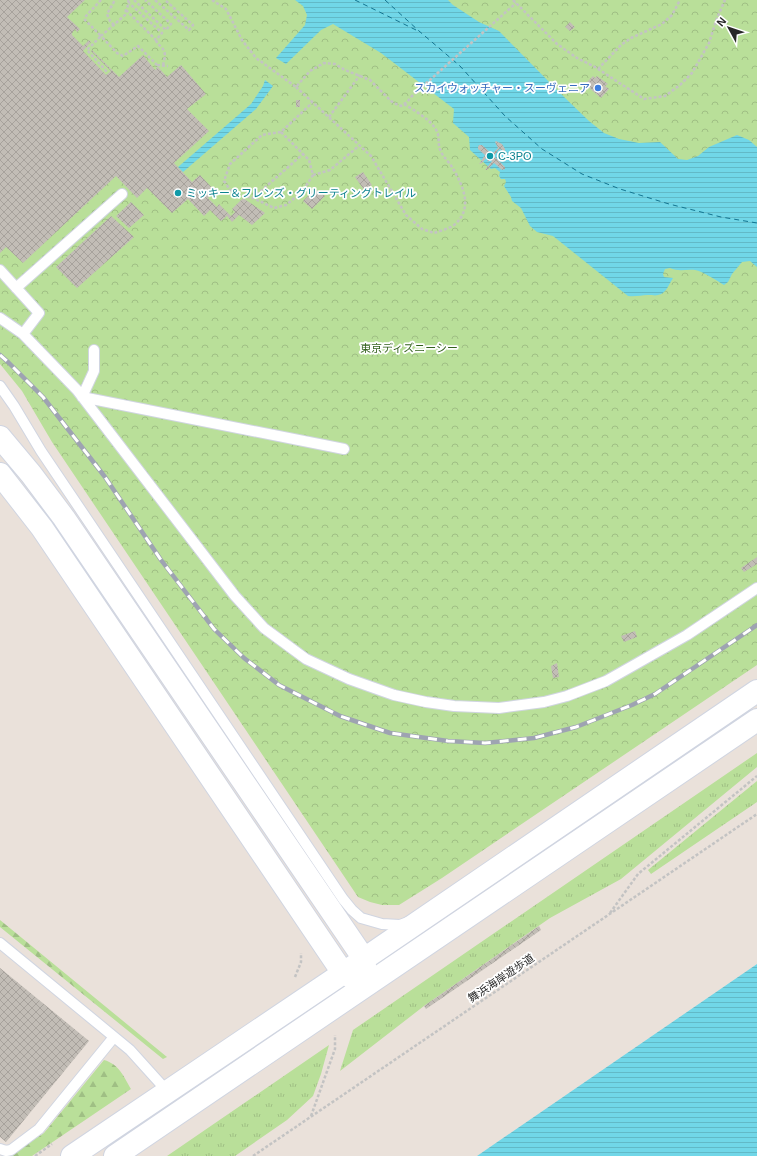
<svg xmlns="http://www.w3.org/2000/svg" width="757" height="1156" font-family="Helvetica,'Noto Sans JP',sans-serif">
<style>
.grass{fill:url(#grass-tufts)}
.forest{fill:url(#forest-firs)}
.park{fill:url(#park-crowns)}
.water{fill:url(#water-rules)}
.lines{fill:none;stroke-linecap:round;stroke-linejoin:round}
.ferry{stroke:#137591;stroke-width:1;stroke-dasharray:5 4;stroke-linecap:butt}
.building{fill:url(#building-cross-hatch)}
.lane-casing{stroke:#d0d5e1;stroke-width:12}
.secondary-casing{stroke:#d0d5e1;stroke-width:24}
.path{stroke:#c3c3c3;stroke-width:2.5;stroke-dasharray:3 2;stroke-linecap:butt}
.lane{stroke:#fff;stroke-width:10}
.secondary{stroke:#fff;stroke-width:22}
.rail-casing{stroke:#9ea3b2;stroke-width:4.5}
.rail{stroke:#fff;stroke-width:3;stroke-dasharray:9;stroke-linecap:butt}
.shop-dot{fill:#3f7fe0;stroke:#fff;stroke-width:1.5}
.culture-dot{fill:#0f9aa8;stroke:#fff;stroke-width:1.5}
.labels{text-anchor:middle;stroke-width:3.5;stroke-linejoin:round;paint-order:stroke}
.shop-label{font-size:11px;fill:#366cbe;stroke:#fff;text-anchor:end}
.culture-label{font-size:11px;fill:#0d838f;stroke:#fff;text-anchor:start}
.park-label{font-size:11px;fill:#33611d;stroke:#fff}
.street-label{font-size:11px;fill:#282828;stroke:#fff}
</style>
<defs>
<pattern id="grass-tufts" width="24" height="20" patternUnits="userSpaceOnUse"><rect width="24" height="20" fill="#b9df99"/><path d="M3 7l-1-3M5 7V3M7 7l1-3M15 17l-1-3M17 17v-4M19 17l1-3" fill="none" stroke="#9fbf84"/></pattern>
<pattern id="forest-firs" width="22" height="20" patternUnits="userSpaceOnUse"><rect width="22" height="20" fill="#b9df99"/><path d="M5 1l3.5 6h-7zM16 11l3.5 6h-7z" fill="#9fbf84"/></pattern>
<pattern id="park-crowns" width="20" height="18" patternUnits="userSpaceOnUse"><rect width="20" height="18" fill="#b9df99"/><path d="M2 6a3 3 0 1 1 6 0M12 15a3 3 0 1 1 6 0" fill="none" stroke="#9fbf84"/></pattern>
<pattern id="water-rules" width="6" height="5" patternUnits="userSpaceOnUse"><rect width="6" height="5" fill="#71d7e8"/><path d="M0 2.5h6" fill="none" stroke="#62b9c7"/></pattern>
<pattern id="building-cross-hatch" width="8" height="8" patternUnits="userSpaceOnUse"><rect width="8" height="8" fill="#c2bdb6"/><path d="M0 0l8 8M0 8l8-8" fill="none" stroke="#a7a29c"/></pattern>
</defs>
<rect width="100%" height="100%" fill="#eae1da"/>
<path class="grass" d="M757,753v14l-136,112 -71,39 -126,88 -84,65 13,-41z
M757,781v21l-106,72 -3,-4z
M329,1045l-8,29 -8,22 -26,24 -52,36h-68z"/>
<path class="forest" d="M0,920l167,137 -4,2 -163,-132z
M104,1060c15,4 20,17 27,29l-99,67h-23l35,-23z"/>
<path class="park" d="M0,0h757v665l-315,213 -43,27h-17l-12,-3 -12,-5 -306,-455 -30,-51 -22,-27z"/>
<path class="water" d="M295,0h153l5,5 26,17 20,9 62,63 28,27 15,12 15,6 20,4 21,-1 18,17 9,1 11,-4 11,-9 28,-12 12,5 8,7v120l-7,-6 -8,1 -10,12 -4,8 -4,3c-7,-4 -21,-14 -29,-15 -8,-1 -17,2 -25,-2l-5,1 -2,5 1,3 9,1c-4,6 -7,16 -15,17 -3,1 -6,0 -10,0 -7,0 -12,2 -20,1l-75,-60 -16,-4 -7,-6 -9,-18 -9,-7 -1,-4 -7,-11 2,-4 -1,-3h-4l-2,-3 1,-4 -5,-4 -4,1 -21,-19 -1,-13 -16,-14 1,-14 -73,-56 -48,-29 -12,6 -35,34 -10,-6 29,-33 2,-10 -4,-9z
M265,80l8,6 -17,23 -73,63 -5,-5 73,-63 12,-18z
M757,964v192h-280z"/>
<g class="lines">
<path class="ferry" d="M355,0l61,30
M385,0l34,31 41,35 45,50 37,33 40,25 38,15 49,15 52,13 36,6"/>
</g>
<path class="building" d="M0,0h85l-18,17 13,12 -3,3 -2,-3 -3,4v2l11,11 6,-6 2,2 -8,9 23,24 5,-4 -20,-20 1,-1 27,27 24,-22 12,15 3,-3 9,10 14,-12 25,29 -19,15 22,22 -35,32 18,19 8,-7 15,16 -7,7 9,9 2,-3 12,12 4,-4 -3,-3 11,-11 22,15 -13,12 -13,-10 -7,7 -5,-6 -6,5 -11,-11 -6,6 -16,-17 -16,14 -25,-25 -10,10 -21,-22 -93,87 -17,-16 -6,6z
M570,22l5,5 -5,4 -5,-4z
M593,76l2,2 2,-2 11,8 -3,2 4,3 -8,9 -13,-11 1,-1 -3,-3z
M296,100h4v7h-4z
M496,141l6,3 3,5v2h-2l-3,-2 -2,1 -4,6 11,11v2l-3,1 -8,-7 -7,7h-2l7,-9 -1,-1 -4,2 2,-4 -2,-1 -5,6 -3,1 6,-9 -7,-6v-2l1,-2h3l10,9 6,-6 -3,-6z
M363,172l9,13 -8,5 -9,-13z
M315,189l10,7 -13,13 -9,-8z
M131,202l13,13 -15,13 -13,-12z
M111,216l23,21 -57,51 -21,-21z
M757,557v7l-13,8 -3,-4z
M635,631l2,6 -13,5 -3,-6z
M557,663l2,14 -6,1 -2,-12z
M539,926l2,4 -115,79 -2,-3z
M0,968l89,73 -83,101 -6,-5z"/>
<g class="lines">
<g class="lane-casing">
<path id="lane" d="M0,270l39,43 -16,21
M16,288l106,-94
M0,318l23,16 54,56 158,206 29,32 42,31 43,20 45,16 32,7 28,4 45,2 45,-6 23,-6 39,-15 81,-46 70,-47
M94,350v21l-12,26 262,52
M0,386l14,20 27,45 302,448 9,11 9,8 21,6 18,1 8,-3
M0,943l130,107 37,41
M0,1149l6,2 5,-1 28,-21 75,-92"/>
</g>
<g class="secondary-casing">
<path id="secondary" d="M0,437l31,37 33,44 300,441 2,14
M0,474l42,54 301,445 12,6
M72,1156l292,-197 393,-268
M115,1156l642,-436"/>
</g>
<path class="path" d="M101,0l-16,17v3l16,16 -14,14 21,23
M128,0l1,3 -3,7 -1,5 -24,21 16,17 6,3 15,-10 19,19v3
M134,0l32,30 5,-6 -26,-24
M155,0l34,30 4,-5 -28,-25
M212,0l14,9 16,31 14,18 40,29 14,-16 14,-8 11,1 10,6 25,10 21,21 5,3 5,2 6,-4 5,-6 104,-93
M513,0l44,44 20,14 18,9 49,32 21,-3 15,-11 12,-12 17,-30 8,-25 8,-18
M126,10l30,30 6,-7 -33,-30
M114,25l-4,-4 -3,-7 8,-14
M156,40c2,6 6,6 8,11 2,4 0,10 -1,14
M157,65l11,1
M598,69l23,-24 10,-7 31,-14 10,-9 8,-15
M296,87l75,69 35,59 16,14 12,4c6,-2 14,-4 20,-8 20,-16 9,-40 -2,-58 -3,-5 -8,-9 -11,-15 -3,-7 -2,-11 -3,-18 -4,-13 -23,-23 -34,-30
M329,117l31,-42
M281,132l28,28 4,15 -11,17 -16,13 -12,3 -21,-10 -20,-4 -9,-13 6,-17 32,-29 19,-3 31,-29
M313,175l17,-5 30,-25
M253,198l50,-44
M610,913l28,-39 119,-98
M295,977l6,-15v-9
M311,1116l24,-67v-14
M35,1156l17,-12
M253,1156l504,-342"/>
<use href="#lane" class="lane"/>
<use href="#secondary" class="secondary"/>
<g class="rail-casing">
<path id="rail" d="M0,355l8,7 35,35 62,80 56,83 53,69 30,29 35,27 61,31 50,17 58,8 37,2 49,-5 42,-11 56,-22 23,-11 102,-69"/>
</g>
<use href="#rail" class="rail"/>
</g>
<circle class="shop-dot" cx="598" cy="88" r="4"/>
<g class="culture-dot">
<circle cx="490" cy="156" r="4"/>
<circle cx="178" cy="193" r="4"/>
</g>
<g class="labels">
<g class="shop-label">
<text x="590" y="92">スカイウォッチャー・スーヴェニア</text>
</g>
<g class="culture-label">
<text x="498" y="160">C-3PO</text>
<text x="186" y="197">ミッキー＆フレンズ・グリーティングトレイル</text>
</g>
<g class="park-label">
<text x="409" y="352">東京ディズニーシー</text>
</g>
<g class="street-label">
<text transform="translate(501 978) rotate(-34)" y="4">舞浜海岸遊歩道</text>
</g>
</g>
<g transform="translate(729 28) rotate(310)" stroke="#ffffff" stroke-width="3" paint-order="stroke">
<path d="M0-3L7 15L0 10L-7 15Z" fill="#282828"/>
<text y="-6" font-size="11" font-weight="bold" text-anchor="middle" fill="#282828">N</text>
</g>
</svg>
